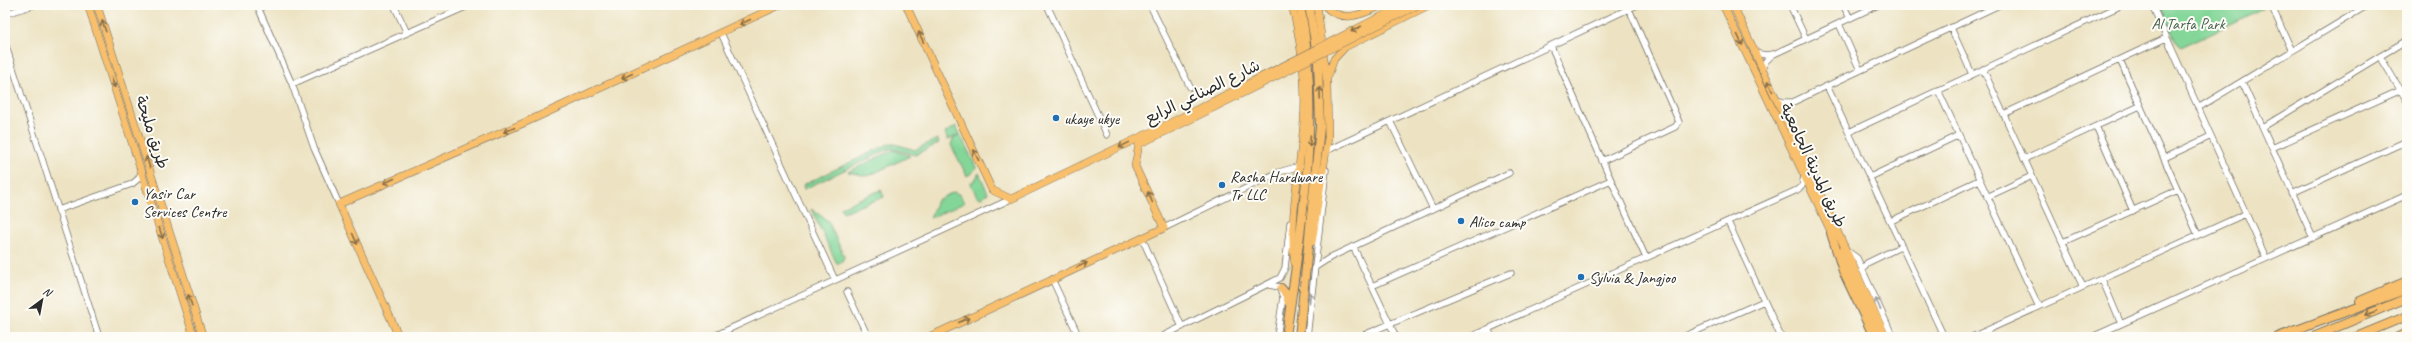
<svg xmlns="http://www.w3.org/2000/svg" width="2412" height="342" font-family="Caveat,'Playpen Sans Arabic',sans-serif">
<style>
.green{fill:#83d698;stroke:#578062}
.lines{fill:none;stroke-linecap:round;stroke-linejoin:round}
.minor-casing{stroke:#6f6b60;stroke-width:7}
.major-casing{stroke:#6f6b60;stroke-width:8}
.highway-casing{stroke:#6f6b60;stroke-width:10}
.minor{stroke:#fff;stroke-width:5.5}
.major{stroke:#f8bf6c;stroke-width:7}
.highway{stroke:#f8bf6c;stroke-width:8}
.major-bridge-casing{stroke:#6f6b60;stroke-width:8;stroke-linecap:butt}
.major-bridge{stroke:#f8bf6c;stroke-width:7}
.oneway{stroke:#876e48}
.oneway2{stroke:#a0a0a0}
.poi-dot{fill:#1f6fb2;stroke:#fdfcf7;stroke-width:1.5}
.labels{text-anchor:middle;stroke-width:4;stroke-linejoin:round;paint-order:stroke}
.park-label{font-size:16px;fill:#455e4c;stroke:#fdfcf7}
.street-label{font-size:16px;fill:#2b2b2b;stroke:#fdfcf7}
.poi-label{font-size:16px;fill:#2b2b2b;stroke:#fdfcf7;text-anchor:start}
</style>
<rect width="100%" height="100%" fill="#fdfcf7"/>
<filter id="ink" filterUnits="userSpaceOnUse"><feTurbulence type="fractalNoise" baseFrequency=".025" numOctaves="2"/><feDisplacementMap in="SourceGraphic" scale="8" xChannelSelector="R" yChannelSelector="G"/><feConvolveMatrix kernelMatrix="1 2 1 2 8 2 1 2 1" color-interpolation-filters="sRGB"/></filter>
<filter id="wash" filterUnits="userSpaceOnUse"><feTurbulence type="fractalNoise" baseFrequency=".012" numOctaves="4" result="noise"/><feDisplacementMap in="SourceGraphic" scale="16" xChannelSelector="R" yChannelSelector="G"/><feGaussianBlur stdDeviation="0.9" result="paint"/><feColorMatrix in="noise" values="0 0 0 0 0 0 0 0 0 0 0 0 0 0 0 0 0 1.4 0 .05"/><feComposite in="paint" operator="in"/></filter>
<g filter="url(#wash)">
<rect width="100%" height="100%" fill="#ede3c3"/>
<path class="green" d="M2160,5h103v2l-24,13 -58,27 -4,-3z
M956,126l20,41 -3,5 -6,4 -16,-31 2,-6 7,-5 -12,6 -3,-7z
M937,139l2,4 -24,12 -24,-7 -87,41 -1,-4 88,-42 24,7z
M893,150l17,6 -42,20 -20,-4z
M979,173l9,20 -7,5 -4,-2 -7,-13 5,-3z
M881,190l3,7 -41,15 -2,-5z
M954,192l6,3 4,8 -34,15 7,-18z
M811,209l17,12 16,35 -1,4 -6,4z"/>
</g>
<g filter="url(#ink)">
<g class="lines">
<g class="minor-casing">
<path id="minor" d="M257,5l35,79 22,64 25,56
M394,5l13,28
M1047,5l60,130
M1150,5l40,82
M1790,5l16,34
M1843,5l7,13
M2152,5l114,253
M2271,5l21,46
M2406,5l1,1
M5,14l29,-9
M1839,24l21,46
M1951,28l21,46
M721,33l114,247
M5,43l94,294
M1551,46l95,212
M1754,53l12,2 8,-1 104,-49
M2380,56l27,45
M2120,60l78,175
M1983,69l100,218
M1762,70l3,-8 8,-8
M2242,82l71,156
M292,84l178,-79
M1827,86l117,251
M1938,90l101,217
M1776,99l6,3h11
M2198,108l170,-103
M2004,114l162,-76
M1784,115l2,-6 7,-7 206,-97
M1390,121l43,88
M2096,126l37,85
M2263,127l144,-87
M1849,132l273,-127
M2272,148l129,-58
M1326,151l311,-146
M2164,158l47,-22
M2024,159l116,-53
M1602,161l73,-34 4,-5 -50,-113
M1870,177l89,-42
M2292,193l115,-52
M1987,197l45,-21
M58,210l74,-26 6,-5 4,-8
M1891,221l88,-41
M1728,222l53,115
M1164,228l115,-56 21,-6
M1142,238l40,89
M2063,242l115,-52
M1353,246l43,91
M1846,250l11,8 36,79
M1314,268l17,-11 178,-84
M1862,270l5,-7 35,-17
M1052,279l27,58
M2102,279l19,45
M1269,285l10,2 4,10 -6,40
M1372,286l239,-106
M847,292l21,45
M1488,329l4,8
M712,337l299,-138
M1161,337l119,-59 5,-10 5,-45
M1307,337l19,-167
M1359,337l152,-64
M1470,337l327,-147 5,-4 2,-10
M1683,337l81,-36
M1972,337l273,-123
M2092,337l315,-142"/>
</g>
<g class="major-casing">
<path id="major" d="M88,5l106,332
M97,5l106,332
M906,5l86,185 19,9 161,-77
M1292,5c9,37 15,76 12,115 -3,48 -16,97 -9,145
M1324,5c18,20 39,9 59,0
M1723,5l111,233
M1733,5l153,332
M1328,76l6,-17 11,-12 84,-42
M1312,242l16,-104 -1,-56 -10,-77
M1840,251l40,86
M399,337l-60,-133 196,-86 245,-113
M929,337l235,-109 -29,-62 4,-22 36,-17"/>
</g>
<g class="highway-casing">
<path id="highway" d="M1831,233l12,38 31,66
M1281,288l5,6 3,9
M2360,301l47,-20
M1286,337c15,-110 36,-221 14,-332
M1299,337l21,-210 -2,-65 -9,-57
M2278,337l129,-48
M2313,337l94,-39
M2356,337l51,-21
M2398,337l9,-4"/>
</g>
<use href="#minor" class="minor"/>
<use href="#major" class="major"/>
<use href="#highway" class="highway"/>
<g class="major-bridge-casing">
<path id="major-bridge" d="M1172,122l232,-117
M1175,127l243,-122"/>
</g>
<use href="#major-bridge" class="major-bridge"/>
</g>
<defs><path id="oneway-shaft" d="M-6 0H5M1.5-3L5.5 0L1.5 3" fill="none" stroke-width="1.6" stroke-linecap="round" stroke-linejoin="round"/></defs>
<g class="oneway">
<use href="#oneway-shaft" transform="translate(745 22) rotate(155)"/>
<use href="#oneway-shaft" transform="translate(104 26) rotate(-108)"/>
<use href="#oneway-shaft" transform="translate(1356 29) rotate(153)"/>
<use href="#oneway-shaft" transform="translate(921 37) rotate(-115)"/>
<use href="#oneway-shaft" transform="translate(1740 40) rotate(65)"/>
<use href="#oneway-shaft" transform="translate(627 76) rotate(155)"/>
<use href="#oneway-shaft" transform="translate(113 82) rotate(72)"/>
<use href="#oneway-shaft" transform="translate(1770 86) rotate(-115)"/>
<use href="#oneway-shaft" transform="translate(1320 93) rotate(-92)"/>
<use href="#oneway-shaft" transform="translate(509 130) rotate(157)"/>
<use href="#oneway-shaft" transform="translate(1310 141) rotate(94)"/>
<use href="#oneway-shaft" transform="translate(1124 145) rotate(154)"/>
<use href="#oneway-shaft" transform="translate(976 155) rotate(-115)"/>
<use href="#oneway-shaft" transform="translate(148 162) rotate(-108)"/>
<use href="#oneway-shaft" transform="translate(389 181) rotate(156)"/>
<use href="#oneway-shaft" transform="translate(1150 197) rotate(-114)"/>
<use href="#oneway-shaft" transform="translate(161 233) rotate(72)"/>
<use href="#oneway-shaft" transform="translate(355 239) rotate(66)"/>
<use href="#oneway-shaft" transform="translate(1082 265) rotate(-25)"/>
<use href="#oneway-shaft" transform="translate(190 300) rotate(-109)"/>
<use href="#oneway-shaft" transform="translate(2371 313) rotate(158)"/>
<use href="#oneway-shaft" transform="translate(964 320) rotate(-25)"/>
</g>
<g class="oneway2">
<use href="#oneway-shaft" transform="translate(1310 298) rotate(-84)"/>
<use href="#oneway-shaft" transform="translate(1878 304) rotate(-115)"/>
</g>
</g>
<g class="poi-dot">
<circle cx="1056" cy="118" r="4"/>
<circle cx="1222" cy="185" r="4"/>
<circle cx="135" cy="202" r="4"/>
<circle cx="1461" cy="221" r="4"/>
<circle cx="1581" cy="277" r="4"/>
</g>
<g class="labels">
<g class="park-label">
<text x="2188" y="29">Al Tarfa Park</text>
</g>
<g class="street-label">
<text transform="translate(1202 91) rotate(-26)" y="6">شارع الصناعي الرابع</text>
<text transform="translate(153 132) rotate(72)" y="6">طريق مليحة</text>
<text transform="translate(1814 165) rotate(65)" y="6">طريق المدينة الجامعية</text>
</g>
<g class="poi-label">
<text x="1064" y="124">ukaye ukye</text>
<text x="1230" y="182">Rasha Hardware<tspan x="1230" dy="18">Tr LLC</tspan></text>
<text x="143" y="199">Yasir Car<tspan x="143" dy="18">Services Centre</tspan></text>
<text x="1469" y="227">Alico camp</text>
<text x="1589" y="283">Sylvia &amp; Jangjoo</text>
</g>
</g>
<rect width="2412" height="342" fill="none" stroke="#fdfcf7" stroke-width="20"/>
<g transform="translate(42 300) rotate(32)" stroke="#fdfcf7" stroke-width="3" paint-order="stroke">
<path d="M0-3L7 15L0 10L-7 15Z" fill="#2b2b2b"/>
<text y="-6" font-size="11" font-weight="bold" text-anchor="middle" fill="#2b2b2b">N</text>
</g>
</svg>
